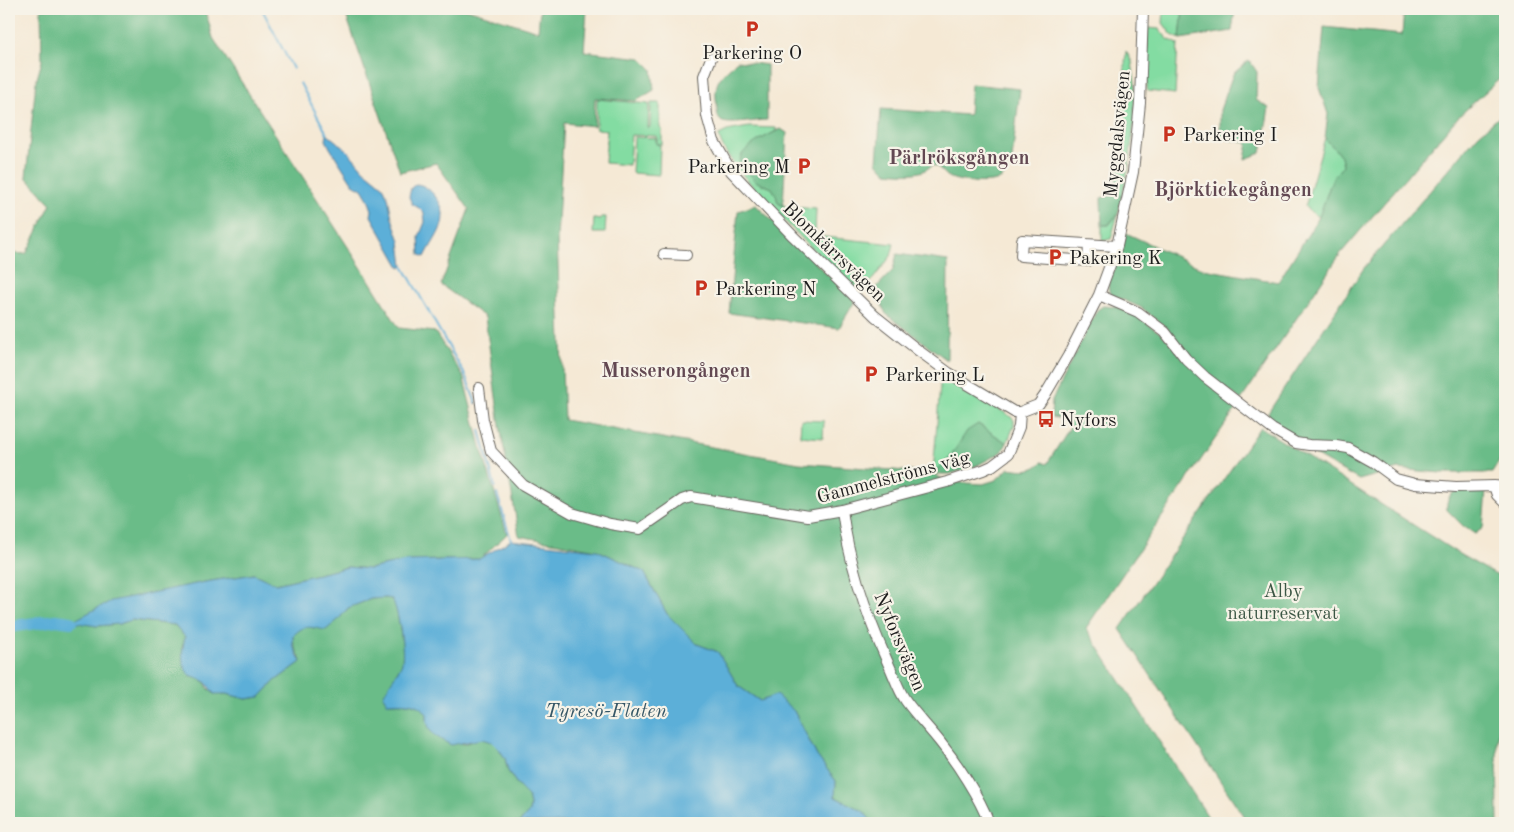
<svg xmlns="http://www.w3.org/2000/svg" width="1514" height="832" font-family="'Old Standard TT',serif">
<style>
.green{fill:#83dca2;stroke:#507c5f}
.forest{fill:#6abc88;stroke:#436c52}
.water{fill:#5cafd8;stroke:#3c667a}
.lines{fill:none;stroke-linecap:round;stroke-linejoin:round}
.stream{stroke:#5cafd8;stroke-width:2}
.river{stroke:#5cafd8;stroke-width:12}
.minor-casing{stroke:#68645d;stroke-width:12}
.minor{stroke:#fff;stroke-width:10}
.labels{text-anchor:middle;stroke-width:4.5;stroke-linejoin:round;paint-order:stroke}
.poi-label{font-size:19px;fill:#1c1c1c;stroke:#f7f3e8;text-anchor:start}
.street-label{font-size:19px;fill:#1c1c1c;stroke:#f7f3e8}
.park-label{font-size:19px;fill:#3b5644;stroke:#f7f3e8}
.neighbourhood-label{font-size:20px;font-weight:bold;fill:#624852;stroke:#f7f3e8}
.water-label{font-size:20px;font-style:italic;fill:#365767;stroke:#f7f3e8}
</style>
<rect width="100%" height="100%" fill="#f7f3e8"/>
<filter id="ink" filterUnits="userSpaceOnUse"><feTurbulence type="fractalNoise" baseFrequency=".02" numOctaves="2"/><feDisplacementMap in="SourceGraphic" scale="10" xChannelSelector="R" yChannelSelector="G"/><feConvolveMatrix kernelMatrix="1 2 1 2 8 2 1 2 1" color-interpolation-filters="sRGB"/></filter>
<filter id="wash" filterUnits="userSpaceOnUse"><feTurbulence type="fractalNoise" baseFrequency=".0096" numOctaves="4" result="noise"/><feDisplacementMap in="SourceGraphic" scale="20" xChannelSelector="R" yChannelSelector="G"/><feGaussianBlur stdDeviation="1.12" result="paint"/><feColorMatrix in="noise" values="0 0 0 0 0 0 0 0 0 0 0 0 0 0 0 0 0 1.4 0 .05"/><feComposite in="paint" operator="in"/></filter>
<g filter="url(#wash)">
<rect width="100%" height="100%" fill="#f5e9d5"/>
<path class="green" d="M1164,9h19l-3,30 -8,-4 -9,-12z
M1148,28l11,1 9,10 10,5 -3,50 -28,-3z
M1126,51l6,11 3,21 -1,41 -5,40 -7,32 -7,-2z
M597,99l52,5 -1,24 2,-1 1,-24h9v25l2,1v15h-5v-7l-1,-1 -25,-1 -2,30 -24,-2 2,-33 -11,-1z
M749,127l27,1v3l-18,10 -19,23 18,18 15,6 4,7 2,8 5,3 33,3 -1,27 79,8 -3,12 -18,23 -15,14c-25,-25 -138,-129 -139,-158l8,-4z
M634,137l22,1v6l4,1 -1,30 -27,-2z
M1325,138l16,18 2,9 -11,15 -13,37 -14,-10z
M1118,214l-7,25 -9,2v-16h7z
M601,217h5l-1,16h-12l1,-14 7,1z
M941,373l69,43 4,4v6l-7,17 -29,-19 -29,35 -16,14z
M801,420l23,1 -1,17 -23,-2z"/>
<path class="forest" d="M41,9h164l8,29 155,240 31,50 36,4 28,44 19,75 25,83 -27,25 -74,2 -37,8 -21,-2 -72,17 -22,-10 -49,8 -37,8 -89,32 18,4 22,-2 13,-4 43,5 10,12 -3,11 9,28 13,5 4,7 6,6h13l19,5 14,-2 15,-16 26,-19c-2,-11 -8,-12 -8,-26l4,-6 9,-4 8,2 24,-8 10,-12 23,-9 15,-1 6,1 4,7 7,42 -1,16 -5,8 -10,31c17,0 29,-3 40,11v9l36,21 19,-5 10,3 7,7 6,9 3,13 11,16 9,9 2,9 -1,7 -10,11h-510v-570l17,1 25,-50 -25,-27 10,-95 6,-21z
M344,9h123l71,22 2,-22h47l-3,42 57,7 11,11 2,21 -18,11 -41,-3 -1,28 -30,-3 -7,115 7,182 235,43 134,10 16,-14 18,-28 11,-7 29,19 -5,9 -26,14 -26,8h-16l13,8 36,2 13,-4 13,-12c13,2 24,4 33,-6l5,2 23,-37 -5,-8 -14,-2 1,-17 45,-90 6,-4 14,1 20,9 26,19 74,72 -151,221 126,195h-339l-10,-12 -28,-14 1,-16 -19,-25 -23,-45 -34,-10 -22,-15 -20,-34 -21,-8 -30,-30 -23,-42 -47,-22 -78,-14 -19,-110 -15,-109 -44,-32 28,-76 -33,-46 -36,9z
M1183,9h52l-3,22 -52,8z
M1404,9h101v65l-47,43 -117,136 -100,147 -49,-38 -24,-33 -26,-21 -30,-13 -3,-4 -1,-6 13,-32 5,-20 77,36 75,13 41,-65 13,-37 11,-15 -2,-9 -16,-18 3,-24 -9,-26 5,-61 78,8z
M1249,60l8,12 -1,28 13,8 -8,45 -16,6 3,-16 -28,-5v-28l13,-36z
M737,61l30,4v55c-9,0 -39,6 -46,1 -4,-3 -4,-10 -4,-14 -4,-26 2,-29 20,-46z
M971,84l49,5 -9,79c-4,5 -9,11 -15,13 -9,3 -37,1 -45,-3 -9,-4 -8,-10 -19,-13 -12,12 -30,8 -46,7l-9,-10 4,-53 88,6z
M1505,112v340l-13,21h-51l-43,-4 -39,11 -46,-26 -40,-29 -5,-12 96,-145 114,-133z
M781,129l6,4 -4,73 -5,-3 -2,-8 -4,-7 -15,-6 -18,-18c1,-3 1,-5 2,-8 7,-12 28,-21 40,-27z
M1115,194l7,2 -4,18 -10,11h-6l-1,-27z
M756,205l99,96 -16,27 -110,-15 9,-102z
M897,254l51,7 -1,99 -61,-46 -11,-25 18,-19z
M1260,427l199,127 46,26v125l-2,1 -6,38 1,79h-250l-128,-194z
M1457,490h29l-3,38 -8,6 -12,-8 -16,-16c-1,-10 2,-15 10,-20z"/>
<path class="water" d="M327,134l20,16 16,19 16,13 5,6 4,9 4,21 8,23 3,25 -3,1 -29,-51 1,-6 -4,-11 -6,-10 -9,-5 -23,-36 -4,-8z
M416,184c9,1 13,5 19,12 19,23 0,40 -10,61l-5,-2 -1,-18 6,-15 -1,-9 -5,-5 -7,-4 -3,-7 2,-9z
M511,540l86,10 47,22 23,42 30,30 21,8 20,34 22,15 16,-6 18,16 23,45 19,25 -1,16 28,14 10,12h-354l10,-11 1,-7 -2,-9 -9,-9 -11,-16 -3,-13 -6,-9 -7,-7 -10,-3 -31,6c-15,-8 -25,-12 -24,-31 -11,-14 -23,-11 -40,-11l-4,-7c5,-11 13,-20 18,-31 5,-10 -3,-56 -9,-66l-6,-1 -15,1 -23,9 -10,12 -12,10c-15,-2 -21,-7 -33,6v9l8,17 -26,19 -15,16 -14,2 -19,-5h-13c-3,-4 -7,-11 -10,-13 -2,-2 -8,-3 -11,-4 -14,-8 -11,-27 -8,-40l-10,-12 -43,-5 -13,4 -22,2 -26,-4 40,-21 94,-19 49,-8 22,10 72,-17 21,2 37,-8 73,-2z"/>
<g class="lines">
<path class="stream" d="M262,9l31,60
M300,83l27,51
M403,266l30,53
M434,321l31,54 11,28
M480,430l15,57
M497,494l14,46"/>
<path class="river" d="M9,627l47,-7 15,2"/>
</g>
</g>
<g filter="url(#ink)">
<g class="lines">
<g class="minor-casing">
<path id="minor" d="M711,58l-7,18 3,40 7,25 17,30 62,65 82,80 44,35 30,22 65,39h6
M1089,245l-1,16 -67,-5 1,-16 95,6
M664,254l22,1
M1099,295l39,17 27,20 21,27 19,18 67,52 24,14 13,2 27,1 12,2 25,14 23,17 19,5 41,3 38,-1 11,1
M479,388l4,32 8,31 32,34 49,28 38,11 30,5 42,-29 9,-3 117,19 34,-6 105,-28 36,-12 9,-4 16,-12 11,-27 1,-15
M1020,412l18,-7 7,-10 23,-39 31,-61 18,-49 16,-74 7,-69 3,-94
M1494,486l3,9 8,8
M842,510c7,54 24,104 46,153 6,12 10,27 18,38 10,14 23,27 34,41 17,21 40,56 49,81"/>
</g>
<use href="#minor" class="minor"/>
</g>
</g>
<defs>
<g id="parking-bare" transform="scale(1.35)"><path d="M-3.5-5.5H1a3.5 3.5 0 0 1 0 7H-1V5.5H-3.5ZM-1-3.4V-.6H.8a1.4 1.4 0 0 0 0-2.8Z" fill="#c8321e" stroke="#f7f3e8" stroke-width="2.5" paint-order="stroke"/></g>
<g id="bus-bare" transform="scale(1.35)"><path d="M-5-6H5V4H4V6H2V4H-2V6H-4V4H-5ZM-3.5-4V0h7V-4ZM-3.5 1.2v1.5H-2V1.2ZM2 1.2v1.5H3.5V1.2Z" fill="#c8321e" stroke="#f7f3e8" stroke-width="2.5" paint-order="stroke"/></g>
</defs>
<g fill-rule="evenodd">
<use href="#parking-bare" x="752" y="29"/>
<use href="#parking-bare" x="1169" y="134"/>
<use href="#parking-bare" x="804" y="166"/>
<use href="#parking-bare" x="1055" y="257"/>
<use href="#parking-bare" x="701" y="288"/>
<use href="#parking-bare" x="871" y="374"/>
<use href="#bus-bare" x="1046" y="419"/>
</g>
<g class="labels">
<g class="poi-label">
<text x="752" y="59" text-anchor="middle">Parkering O</text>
<text x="1183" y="141">Parkering I</text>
<text x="790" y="173" text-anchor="end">Parkering M</text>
<text x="1069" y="264">Pakering K</text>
<text x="715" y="295">Parkering N</text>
<text x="885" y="381">Parkering L</text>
<text x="1060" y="426">Nyfors</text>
</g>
<g class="street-label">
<text transform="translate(1116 134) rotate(-84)" y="7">Myggdalsvägen</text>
<text transform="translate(835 251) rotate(44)" y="7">Blomkärrsvägen</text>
<text transform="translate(893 476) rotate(-15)" y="7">Gammelströms väg</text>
<text transform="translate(901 641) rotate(67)" y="7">Nyforsvägen</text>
</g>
<g class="park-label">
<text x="1283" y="597">Alby<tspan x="1283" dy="22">naturreservat</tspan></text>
</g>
<g class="neighbourhood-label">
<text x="959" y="164">Pärlröksgången</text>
<text x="1233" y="196">Björktickegången</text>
<text x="676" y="377">Musserongången</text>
</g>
<g class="water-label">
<text x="606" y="717">Tyresö-Flaten</text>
</g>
</g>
<rect width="1514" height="832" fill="none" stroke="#f7f3e8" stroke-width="30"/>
</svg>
